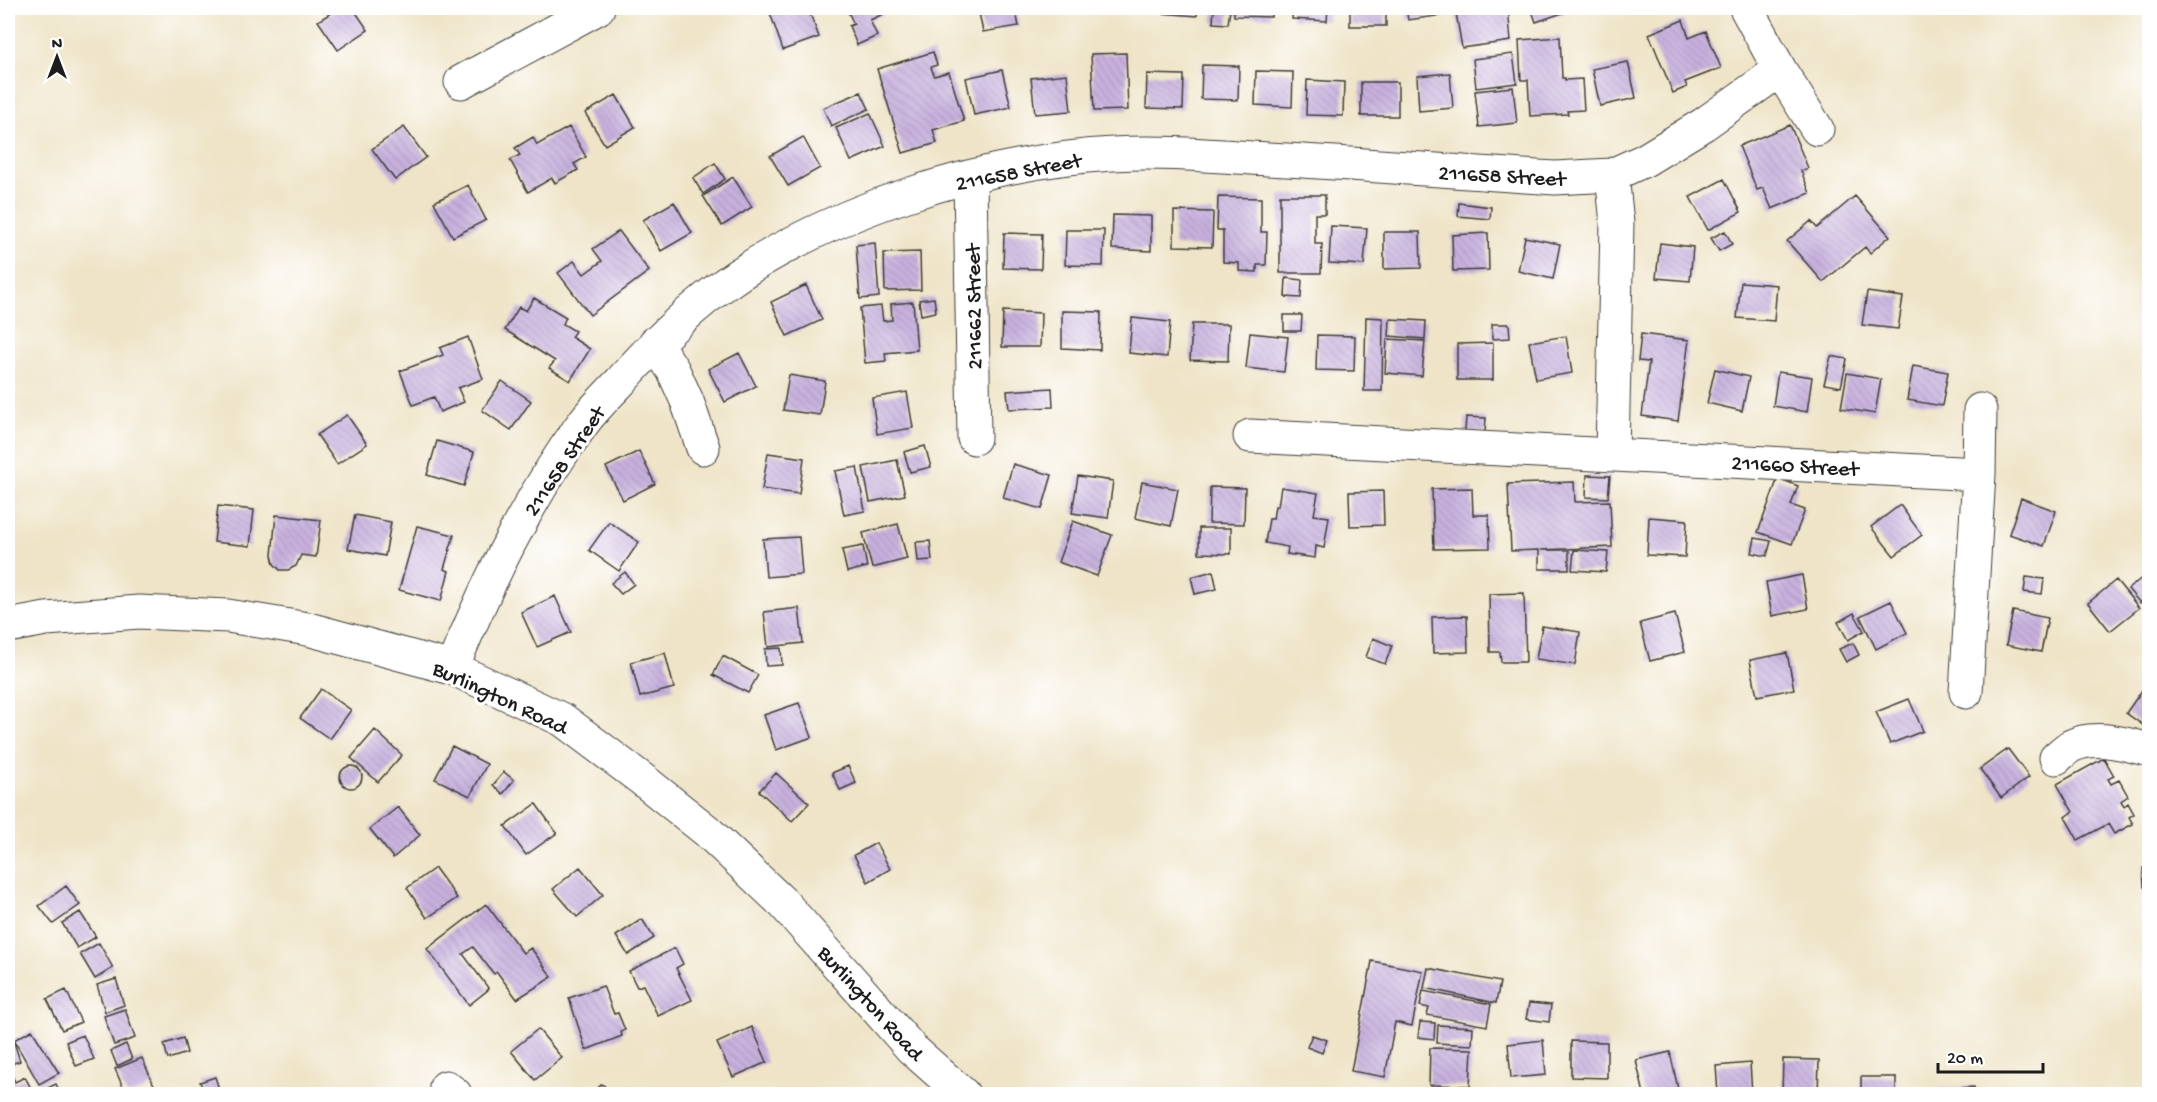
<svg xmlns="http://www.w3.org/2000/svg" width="2157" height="1102" font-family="'Gochi Hand',sans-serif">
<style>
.building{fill:url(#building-back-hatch)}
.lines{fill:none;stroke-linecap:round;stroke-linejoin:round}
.minor-casing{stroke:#3c3a36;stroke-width:35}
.minor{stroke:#fff;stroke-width:33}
.labels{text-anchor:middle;stroke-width:6;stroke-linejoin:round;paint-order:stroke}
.street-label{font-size:22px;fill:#1c1c1c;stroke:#fff}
</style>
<defs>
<pattern id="building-back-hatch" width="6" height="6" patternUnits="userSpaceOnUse" patternTransform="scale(1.5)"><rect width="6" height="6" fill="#c8b1de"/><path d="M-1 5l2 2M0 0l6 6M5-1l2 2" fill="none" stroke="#ab98be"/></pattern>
</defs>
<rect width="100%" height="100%" fill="#fff"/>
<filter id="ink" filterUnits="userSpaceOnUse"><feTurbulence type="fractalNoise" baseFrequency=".0167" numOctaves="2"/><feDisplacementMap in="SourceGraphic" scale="12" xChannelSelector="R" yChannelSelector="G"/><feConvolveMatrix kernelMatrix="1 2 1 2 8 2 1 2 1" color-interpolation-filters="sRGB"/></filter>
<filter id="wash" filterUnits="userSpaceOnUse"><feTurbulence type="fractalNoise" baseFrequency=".008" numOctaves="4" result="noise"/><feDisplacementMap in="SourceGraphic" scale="24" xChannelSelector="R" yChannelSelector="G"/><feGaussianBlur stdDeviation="1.35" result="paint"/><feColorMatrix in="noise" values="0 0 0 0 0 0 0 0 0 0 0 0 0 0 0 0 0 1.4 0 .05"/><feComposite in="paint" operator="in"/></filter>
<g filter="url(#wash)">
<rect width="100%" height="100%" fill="#efe4c8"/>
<g id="blocks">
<path class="building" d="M339,8h14l15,22 -30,20 -20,-29z
M787,8h21l11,29 -36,13 -13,-37z
M846,8h43l1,3 -20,9 7,16 -20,9 -8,-19 5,-2z
M978,8h37l4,18 -36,6z
M1068,8h36l1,2 -37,3z
M1160,8h37v8l-37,-3z
M1214,8l16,1 -2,15 -15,-1z
M1234,8h37v9l-37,-1z
M1293,8h35l-1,13 -35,-2z
M1350,8h36v18h-36z
M1406,8h36l2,7 -36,5z
M1468,8h40l3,33 -49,7 -6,-35 13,-3z
M1531,8h39l1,2 -35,12z
M1683,20l6,18 17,-7 15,37 -36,14 2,5 -14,6 -24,-59z
M1560,37l2,41h3v2l17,-1 2,31 -17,1 1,3 -38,2 -2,-36h-7l-2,-40z
M933,52l4,13 -6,2 3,9 15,-4 15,49 -31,9 4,13 -34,10 -26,-84z
M1126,53l2,57 -34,1 -3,-57z
M1513,54l4,29 -41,5 -3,-29z
M1628,62l8,36 -36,8 -8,-37z
M1202,65l37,1 -1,34 -37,-1z
M1002,70l9,37 -37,8 -8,-37z
M1256,71l37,1 -1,35 -37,-2z
M1450,73l3,35 -34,3 -2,-35z
M1067,74l4,37 -36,3 -4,-36z
M1147,74l37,1 -1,34 -37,-1z
M1307,80l37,2 -1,34 -37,-1z
M1361,82h37v34h-37z
M1513,87l4,36 -38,4 -4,-36z
M861,92l8,17 -38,17 -8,-18z
M616,95l19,32 -30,18 -20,-32z
M870,113l15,33 -34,15 -15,-33z
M1790,125l18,43 -7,3 9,22 -38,16 -9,-21 -6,2 -18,-44z
M404,127l22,30 -31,23 -23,-31z
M569,127l17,30 -12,7 4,6 -23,13 -3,-5 -24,14 -18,-32 10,-5 -5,-7 18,-11 4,8z
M803,137l17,31 -32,18 -18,-30z
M715,163l10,16 -22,15 -10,-16z
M733,177l19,30 -30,19 -19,-30z
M1724,179l17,33 -33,18 -18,-33z
M468,185l18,35 -33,17 -19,-35z
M1280,195h45v19h-10v30h7l-1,29h-41z
M1855,196l35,40 -20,17 -5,-6 -42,35 -36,-41 24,-20 6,7z
M1218,197l43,1v34h6l-1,33h-9v7l-18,-1v-8l-16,-1v-32h-6z
M674,202l18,31 -31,18 -18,-31z
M1459,203l32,4 -1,12 -32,-3z
M1174,211l39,1 -1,35 -38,-1z
M1113,215l38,1v35l-39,-2z
M1331,226l36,2 -3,37 -35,-2z
M1066,230h38l-1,36 -38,-1z
M619,231l30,40 -59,44 -32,-42 16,-12 10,13 18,-13 -9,-12z
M1725,231l7,13 -13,7 -8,-13z
M1384,232h36l1,36 -37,1z
M1004,233l38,1 -1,35 -38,-1z
M1488,233l1,37 -36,1 -1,-36z
M1525,237l35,7 -7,35 -35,-8z
M875,243l4,54 -19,2 -4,-54z
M1660,243l33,4 -3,34 -34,-3z
M920,252l1,38 -36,1 -1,-38z
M1286,278l16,2 -1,18 -16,-1z
M1741,282l36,3 -3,36 -37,-3z
M806,285l16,35 -35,16 -16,-34z
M1867,292l36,5 -5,32 -36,-4z
M534,298l32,19 -3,7 12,7 -4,6 19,12 -20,32 -21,-13 6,-7 -50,-31 14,-23 7,4z
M934,298l2,14 -15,3 -2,-15z
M913,302l4,48 -32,3 1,8 -21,2 -5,-55 21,-2 2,15 9,-1 -1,-16z
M1003,311l38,2 -1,34h-38z
M1062,311l39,1 -1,38 -38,-2z
M1284,315h18l-1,16h-17z
M1366,317l17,1 -1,73h-18z
M1132,318l38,4 -3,35 -38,-4z
M1390,319l36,2 -1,18 -36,-3z
M1192,324h37l-1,37 -38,-1z
M1492,324h17l1,14 -18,1z
M1250,333l38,4 -4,35 -38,-4z
M1641,334l48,6 -11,81 -36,-5 7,-54 -11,-1z
M1317,335l38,1 -1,35 -38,-1z
M1566,336l6,37 -36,6 -7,-37z
M468,337l15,42 -25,9 6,14 -24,10 -6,-15 -21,8 -13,-34 43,-16 -3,-7z
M1387,339l38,2 -3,35 -37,-3z
M1493,343v37h-36v-36z
M739,353l17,33 -31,16 -17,-33z
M1831,356l16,3 -6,28 -17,-3z
M1913,366l35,6 -6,34 -35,-6z
M1715,369l34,8 -7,34 -35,-8z
M1778,372l34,5 -5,35 -34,-6z
M1847,373l34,6 -6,35 -34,-6z
M789,375l36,6 -5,34 -37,-5z
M502,381l29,20 -20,29 -29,-20z
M1052,388l1,19 -44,2 -2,-18z
M907,392l6,36 -36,6 -5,-36z
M347,415l20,29 -30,20 -20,-29z
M1466,417l20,1 -1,14 -20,-1z
M437,441l37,11 -10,34 -37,-11z
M925,446l6,21 -21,5 -6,-20z
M639,451l16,33 -32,16 -17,-33z
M768,453l36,5 -5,36 -37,-5z
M897,460l8,35 -35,7 -7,-35z
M1013,464l39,11 -10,34 -39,-11z
M857,467l8,44 -21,4 -9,-44z
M1587,475l23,1 -2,22 -22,-1z
M1078,476l35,5 -5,37 -36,-5z
M1778,478l20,8 -7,19 14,5 -13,34 -34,-12z
M1142,482l36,7 -7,37 -36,-8z
M1574,482l1,20 35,-1 2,46 -71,3h28v19h-30v-19l-28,1 -3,-67z
M1210,487l35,1 -1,36 -35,-1z
M1281,487l37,6 -4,22 15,2 -5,31 -8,-2 -1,12 -28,-4 1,-7 -23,-4 4,-24h4l2,-13h3z
M1472,488l1,27h16l1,33 -56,1 -2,-60z
M1383,491l1,34 -34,1 -1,-34z
M2021,498l35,13 -12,35 -35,-12z
M1900,505l22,30 -28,21 -23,-29z
M218,506l36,4 -4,36 -36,-4z
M276,515l45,5 -5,37 -15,-2 -5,11 -8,4h-8l-6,-6 -2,-9z
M355,515l36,7 -6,34 -37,-7z
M1649,517l38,3 -2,37 -38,-2z
M1073,521l39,14 -15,41 -39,-14z
M609,522l30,20 -20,29 -30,-21z
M898,524l9,35 -35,9 -9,-35z
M417,526l37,9 -10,34 5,2 -8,30 -42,-11z
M1199,528h32v26l-32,-1z
M799,537l3,37 -36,3 -3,-38z
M1755,538l16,3 -4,15 -15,-3z
M930,541l2,19 -14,1 -2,-19z
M863,546l4,21 -20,5 -5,-22z
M1574,550l34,2 -2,20 -34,-2z
M1213,571l4,18 -22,5 -4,-17z
M625,572l9,12 -13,10 -10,-11z
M1802,575l6,34 -36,7 -6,-34z
M2026,577l18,2 -2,15 -18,-2z
M2143,577l7,7v10l-10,9 -12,-14z
M2116,580l23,28 -29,23 -22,-28z
M1524,593l2,69h-25l-1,-10h-10l-1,-58z
M555,596l16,36 -34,15 -16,-35z
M1891,601l16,32 -31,16 -16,-33z
M799,608l4,35 -35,4 -4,-35z
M2013,611l35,7 -7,34 -35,-7z
M1854,613l10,18 -16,9 -10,-18z
M1675,614l10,38 -35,9 -10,-38z
M1467,616l1,36 -35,1 -1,-36z
M1542,626l38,6 -5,33 -39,-6z
M1373,638l19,8 -7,18 -19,-7z
M1853,643l6,12 -13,7 -7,-13z
M781,648l1,17 -16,1 -1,-17z
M665,653l9,35 -34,9 -9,-35z
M1787,653l7,36 -37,7 -7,-36z
M723,656l35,19 -10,18 -35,-18z
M2147,683l3,2v45l-24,-17z
M321,689l30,21 -21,29 -30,-21z
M1909,699l14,32 -33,13 -14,-32z
M799,703l13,34 -36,13 -12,-35z
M375,730l27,25 -24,27 -27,-24z
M452,746l35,18 -17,32 -35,-17z
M2008,749l21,28 -28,21 -21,-29z
M2104,758l10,18 -6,3 3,5 8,-4 9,16 -7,5 3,5 4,-3 6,11 -5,3 4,7 -19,10 -6,-10 -30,16 -13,-23 8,-5 -16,-28z
M340 777a11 11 0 1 1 22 0a11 11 0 1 1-22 0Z
M848,766l8,17 -16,7 -8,-17z
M504,772l10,8 -11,14 -10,-9z
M776,773l33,30 -17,18 -33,-30z
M536,804l21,29 -31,22 -21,-29z
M398,807l22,28 -27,23 -23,-29z
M876,843l14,26 -22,13 -14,-27z
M580,867l23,28 -26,22 -24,-28z
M2150,867v20h-6l-1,-19z
M435,868l22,30 -30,20 -20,-30z
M66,886l14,19 -27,19 -14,-18z
M486,904l37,49 8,-5 21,29 -35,22 -20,-27 -3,2 -21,-27 -10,7 26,35 -20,16 -42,-56z
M80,912l16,25 -19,11 -15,-25z
M642,919l12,19 -26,17 -12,-19z
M99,943l14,25 -18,11 -15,-25z
M675,948l8,16 -7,4 16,32 -34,16 -15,-31 -6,2 -8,-16z
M1372,961l51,10 -11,55 -17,-4 -10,55 -34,-6z
M1428,968l72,14 -4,21 -72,-15z
M116,979l8,26 -19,7 -8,-27z
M603,986l11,28 4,-1 7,17 -4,2 1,4 -36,14 -17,-52z
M66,990l15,32 -19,8 -15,-31z
M1423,991l68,13 -4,22 -60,-11 2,-7 -9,-2z
M1529,1003l22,2 -2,17 -23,-3z
M125,1009l10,29 -21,7 -10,-29z
M1420,1022l15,1 -1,16 -16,-2z
M1438,1025l35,2 -1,18 -35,-2z
M752,1027l15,35 -34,15 -16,-34z
M538,1029l24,29 -27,22 -24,-29z
M32,1030l27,43 -20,11 -25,-44z
M83,1035l11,24 -18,7 -10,-24z
M1312,1035l15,5 -5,13 -15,-6z
M183,1038l4,15 -19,6 -4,-15z
M1543,1040l3,35 -35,3 -3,-34z
M1571,1041l36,1v36l-36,-1z
M14,1042l6,19 -12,4 7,17 10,-5 9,17h-26v-49z
M126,1044l6,15 -15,7 -6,-15z
M1430,1048l42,1 -2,37 -41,-1z
M1670,1052l8,37 -34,5 -8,-34z
M142,1058l12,27 -21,9h-7l-11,-25z
M1783,1059l36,1 -1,34h-36z
M1750,1063l2,31h-34l-2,-28z
M215,1077l5,15 -15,2 -5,-12z
M1861,1077h35v17h-35z
M56,1084l5,10h-21l-1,-2z
M602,1084l12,10h-22z
M2070,1086l3,8h-25z
M1974,1087l1,7h-38v-5z"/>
</g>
</g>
<g filter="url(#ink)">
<use href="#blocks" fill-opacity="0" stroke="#3c3a36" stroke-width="1.5"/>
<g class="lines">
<g class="minor-casing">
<path id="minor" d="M1746,8l34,62 37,59
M461,82l137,-74
M1612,175l5,48 -5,231
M970,177l4,261
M655,343l18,27 14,31 16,47
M1250,436l729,38
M8,626l38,-7 93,-7 89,4 80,13 144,39 111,52 80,60 64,51 77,73 128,145 51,45
M452,668c35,-84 75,-168 129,-242 11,-16 27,-31 40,-45 30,-34 61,-65 97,-92 105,-77 266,-128 395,-135 51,-3 103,2 154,5 96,5 192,13 288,19l57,-3 33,-15 59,-36 76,-54
M1966,692l13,-218 1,-64
M2056,758c5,-4 10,-9 15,-12 24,-12 54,-2 79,4
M446,1087l9,7"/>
</g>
<use href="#minor" class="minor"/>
</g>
</g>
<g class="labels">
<g class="street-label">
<text transform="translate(1018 170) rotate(-11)" y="8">211658 Street</text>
<text transform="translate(1502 174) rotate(3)" y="8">211658 Street</text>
<text transform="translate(972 307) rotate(-91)" y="8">211662 Street</text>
<text transform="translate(563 460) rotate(-56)" y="8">211658 Street</text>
<text transform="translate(1795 464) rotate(3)" y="8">211660 Street</text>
<text transform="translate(501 696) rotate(25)" y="8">Burlington Road</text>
<text transform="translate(872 1002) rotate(48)" y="8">Burlington Road</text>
</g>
</g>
<rect width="2157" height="1102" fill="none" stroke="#fff" stroke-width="30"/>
<g transform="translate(57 57)" stroke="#ffffff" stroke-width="4.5" paint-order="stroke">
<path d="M0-4.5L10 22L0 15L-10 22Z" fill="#1c1c1c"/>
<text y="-9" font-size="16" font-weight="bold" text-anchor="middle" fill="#1c1c1c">N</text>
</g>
<path d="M1938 1063v9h105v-9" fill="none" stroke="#1c1c1c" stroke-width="3"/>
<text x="1947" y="1063" font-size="18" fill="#1c1c1c" stroke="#ffffff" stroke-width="4.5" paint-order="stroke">20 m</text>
</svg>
